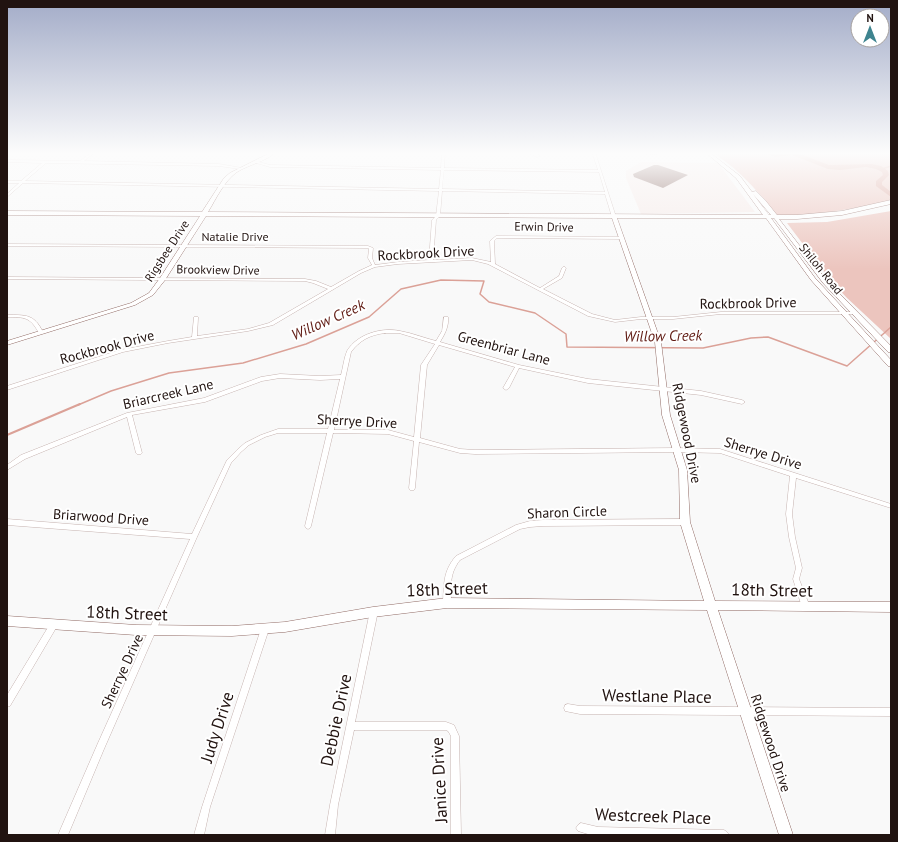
<svg xmlns="http://www.w3.org/2000/svg" width="898" height="842" font-family="'PT Sans',sans-serif">
<style>
.built{fill:#f6ebe9}
.green{fill:#ecc5be}
.lines{fill:none;stroke-linecap:round;stroke-linejoin:round}
.stream-far1{stroke:#dba197;stroke-width:1.5}
.stream{stroke:#dba197;stroke-width:2}
.river{fill:#dba197;fill-rule:evenodd}
.building{fill:#7e5a54}
.street-casing{stroke:#926c66;stroke-width:0.5}
.secondary-casing{stroke:#926c66;stroke-width:1}
.street{fill:#fff;fill-rule:evenodd}
.secondary{fill:#fff;fill-rule:evenodd}
.labels{text-anchor:middle;stroke-width:4;stroke-linejoin:round;paint-order:stroke}
.far-street-label{font-size:12px;fill:#211310;stroke:#fff}
.street-label{font-size:14px;fill:#211310;stroke:#fff}
.water-label{font-size:15px;font-style:italic;fill:#611c14;stroke:#fff}
.near-street-label{font-size:17px;fill:#211310;stroke:#fff}
</style>
<rect width="100%" height="100%" fill="#f9f9f9"/>
<path class="built" d="M641,162l77,1 37,49 -114,2 -15,-36v-7z"/>
<path class="green" d="M711,152h180v49c-38,8 -75,14 -114,15 -19,-25 -39,-48 -66,-64z
M891,211v128l-44,-41 -16,-17 -44,-58 40,-1z"/>
<g class="lines">
<path class="stream-far1" d="M882,169l9,-3
M78,405l33,-14 58,-18 74,-10 63,-19 63,-27 32,-28 40,-9 43,1 -4,13 9,8 46,11 31,21 1,13 136,1 48,-10 17,-1 79,29 44,-39"/>
<path class="stream" d="M7,435l73,-31"/>
<path class="river" d="M760,152l19,1 16,-1 34,13 43,-1 9,2 7,5 1,4 -7,7v3l9,7v5l-15,-11v-5l7,-6 -1,-3 -6,-3 -10,-2 -26,3 -12,-1 -36,-14 -16,2z"/>
</g>
<path class="building" d="M654,165h4l30,10 -25,13 -29,-11 -1,-3z"/>
<g class="lines">
<g class="street-casing">
<path id="street" d="M92,152h3l-11,9 135,3 23,4 -2,1 -21,-3 -173,-3 -21,18 414,8 2,-19 -171,-3 -17,-5 2,-1 15,4 171,3 1,-16h3l-1,16 154,2 -6,-18h3l21,65 -1,1 -3,-1 -7,-23 -163,-3 -2,25 -4,4 -3,40 39,-2 19,4 -1,-21 6,-5 125,1h1v2l-125,-1 -3,3 1,23 45,24 19,-12 3,-8 1,-1h2l1,1 -4,10 -19,11 49,25 23,6 26,-3h32l48,-5h134l2,1 -2,1h-134l-48,5h-32l-26,3 -27,-6 -100,-52 -16,-4 -74,4 -23,3 -14,6 -88,52 -25,6 -80,12 -45,9 -116,38v-4l113,-36 48,-9 24,-4 2,-20h4v1l-1,18 51,-7 21,-6 59,-34 -15,-6 -8,-2 -298,-2v-2l298,2 11,2 15,6 28,-16 13,-6 -4,-7 1,-9 -1,-1 -361,-2v-2l361,2 5,2 -1,10 3,7 23,-3 31,-2 3,-40 4,-4 3,-25 -416,-8 -16,14v-3l12,-11h-12v-2h14l21,-18 -35,-1v-2l73,1zM444,170l155,2 6,20 -163,-3z
M495,152h37l8,4 -3,1 -8,-4h-32z
M630,152h31l-5,2 -24,-1z
M7,315c19,0 27,-1 36,17v1h-4c-9,-16 -14,-16 -32,-16z
M444,317h4c1,9 -3,17 -8,25l79,23 69,14 113,12 41,9 3,2 -3,2 -41,-9 -113,-12 -69,-15 -10,20 -3,2 -3,-2 12,-21 -76,-22 -12,20 -7,73 40,11 15,1 201,-2 44,1 171,55v4l-95,-30 -4,36 3,23 7,31 -3,11 11,28 -1,2 -3,1 -3,-1 -1,-2 -9,-28 3,-11 -7,-31 -3,-23 4,-38 -70,-23 -44,-1 -201,2 -15,-1 -41,-11 -4,46 -1,2h-4l-1,-2 5,-47 -26,-7 -55,-1 -22,93 -1,2 -2,1 -2,-1 -1,-2 22,-93h-49l-13,4 -16,8 -8,7 -10,11 -34,74 -93,212 -36,86h-10l40,-92 92,-204 -183,-14v-6l185,15 35,-74 10,-10 8,-7 16,-8 17,-6h50l12,-50 -20,1 -40,-2 -18,3 -57,21 -73,13 10,38 -1,1h-4l-1,-1 -9,-36 -102,42 -18,11v-5l14,-10 106,-42 77,-15 57,-21 19,-3 40,2 21,-1c2,-7 3,-17 6,-24 10,-17 35,-24 53,-20 12,2 24,7 36,10l6,-10zM385,333h14l36,11 -14,21 -7,72 -26,-7h-54l17,-78c9,-12 19,-17 34,-19z
M685,519l2,1 1,2 -1,2 -2,1 -142,1 -13,1 -10,2 -60,31c-11,14 -9,26 -9,43l-1,2 -3,1 -3,-1 -1,-2c1,-19 0,-32 13,-47l60,-31 14,-4 13,-1z
M374,608l3,1 1,2 -23,111h91l8,3 5,11 2,99h-10v-99l-3,-5 -2,-1h-92l-16,75 -3,30h-10l5,-30 40,-194 1,-2z
M53,623l3,1 1,2 -1,2 -46,78 -3,1v-12l43,-71z
M265,626l3,1 1,2 -59,178 -6,28h-10l8,-28 59,-178 1,-2z
M568,704l12,2 311,2v8l-311,-2 -15,-3 -1,-3 1,-3z
M581,823l17,4 126,3 3,2 2,3h-138l-13,-4 -2,-3 2,-3z"/>
</g>
<g class="secondary-casing">
<path id="secondary" d="M272,152h4c-11,10 -26,12 -39,20 -13,9 -21,27 -29,40l555,3 -27,-37 -31,-26h4l31,24 12,16 4,-1 9,9 12,15h20l45,-4 49,-11v4l-49,11 -45,4h-18l48,62 64,65v6h-3l-65,-69 -49,-65h-3l44,60 76,82v6h-3l-77,-86 -45,-62h-149l44,124 9,73 17,55 3,52 25,79 176,1v10l-173,-2 75,225h-14l-72,-225 -260,-2 -74,9 -88,15 -53,4 -96,-1 -129,-9v-10l129,9 96,1 53,-4 88,-15 74,-9 257,3 -24,-79 -1,-52 -17,-55 -7,-73 -43,-124 -406,-2 -41,64 -12,15 -18,10 -128,40v-4l124,-38 18,-10 11,-15 40,-62 -193,-1v-4l195,1 22,-34 6,-5zM753,194l18,21h-2z"/>
</g>
<use href="#street" class="street"/>
<use href="#secondary" class="secondary"/>
</g>
<linearGradient id="sky" x2="0" y2="1"><stop stop-color="#a3acc8"/><stop offset="0.57" stop-color="#fcfcfc"/><stop offset="1" stop-color="#fcfcfc" stop-opacity="0"/></linearGradient>
<rect width="898" height="269" fill="url(#sky)"/>
<g class="labels">
<g class="far-street-label">
<text transform="translate(544 227) rotate(1)" y="4">Erwin Drive</text>
<text x="235" y="241">Natalie Drive</text>
<text transform="translate(167 251) rotate(-57)" y="4">Rigsbee Drive</text>
<text transform="translate(821 269) rotate(51)" y="4">Shiloh Road</text>
<text transform="translate(218 270) rotate(1)" y="4">Brookview Drive</text>
</g>
<g class="street-label">
<text transform="translate(426 253) rotate(-3)" y="5">Rockbrook Drive</text>
<text transform="translate(748 303) rotate(-1)" y="5">Rockbrook Drive</text>
<text transform="translate(107 347) rotate(-15)" y="5">Rockbrook Drive</text>
<text transform="translate(504 348) rotate(15)" y="5">Greenbriar Lane</text>
<text transform="translate(168 394) rotate(-13)" y="5">Briarcreek Lane</text>
<text transform="translate(357 421) rotate(3)" y="5">Sherrye Drive</text>
<text transform="translate(687 433) rotate(79)" y="5">Ridgewood Drive</text>
<text transform="translate(763 453) rotate(17)" y="5">Sherrye Drive</text>
<text transform="translate(567 512) rotate(-2)" y="5">Sharon Circle</text>
<text transform="translate(101 517) rotate(4)" y="5">Briarwood Drive</text>
<text transform="translate(122 671) rotate(-65)" y="5">Sherrye Drive</text>
<text transform="translate(771 743) rotate(72)" y="5">Ridgewood Drive</text>
</g>
<g class="water-label">
<text transform="translate(328 320) rotate(-24)" y="5">Willow Creek</text>
<text transform="translate(663 336) rotate(-1)" y="5">Willow Creek</text>
</g>
<g class="near-street-label">
<text transform="translate(447 589) rotate(-2)" y="6">18th Street</text>
<text transform="translate(772 590) rotate(1)" y="6">18th Street</text>
<text transform="translate(127 613) rotate(2)" y="6">18th Street</text>
<text transform="translate(657 696) rotate(1)" y="6">Westlane Place</text>
<text transform="translate(336 720) rotate(-78)" y="6">Debbie Drive</text>
<text transform="translate(217 727) rotate(-72)" y="6">Judy Drive</text>
<text transform="translate(439 780) rotate(-93)" y="6">Janice Drive</text>
<text transform="translate(653 816) rotate(2)" y="6">Westcreek Place</text>
</g>
</g>
<rect width="898" height="842" fill="none" stroke="#211310" stroke-width="16"/>
<g transform="translate(870 28)"><circle r="19" fill="#ffffff" stroke="#a6a19f"/>
<path d="M0-3L7 15L0 10L-7 15Z" fill="#3e848f"/>
<text y="-6" font-size="11" font-weight="bold" text-anchor="middle" fill="#211310">N</text>
</g>
</svg>
